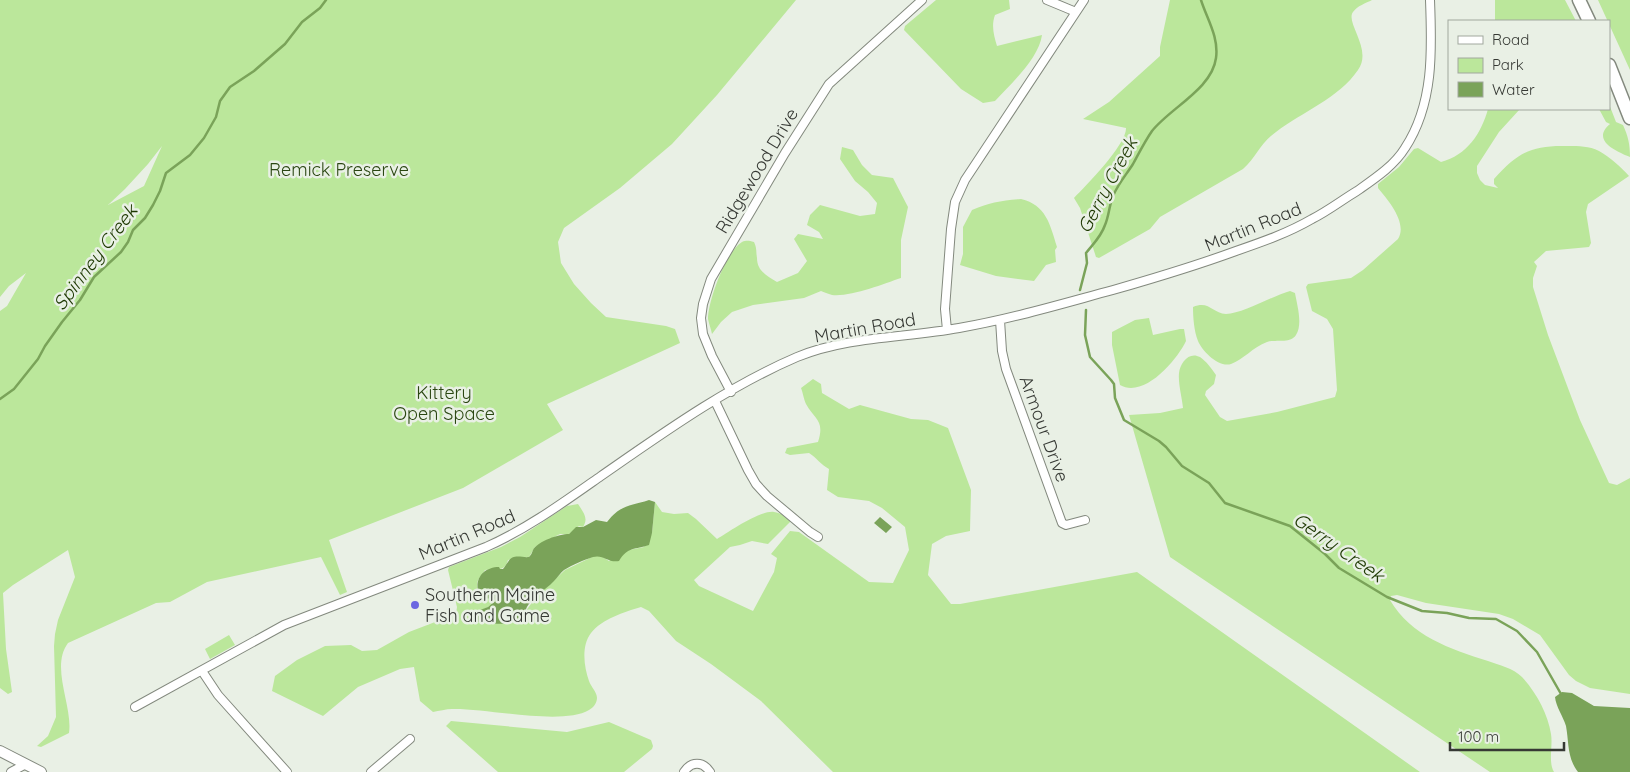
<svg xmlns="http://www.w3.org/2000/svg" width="1630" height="772" font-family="Quicksand,sans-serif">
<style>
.green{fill:#bbe79b;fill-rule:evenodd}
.water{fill:#7aa359}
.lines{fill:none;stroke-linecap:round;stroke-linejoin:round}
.stream{stroke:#7aa359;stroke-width:2.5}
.minor-casing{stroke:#83897e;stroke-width:10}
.tertiary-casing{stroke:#83897e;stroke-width:12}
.primary-casing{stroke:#83897e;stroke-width:15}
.minor{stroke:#fff;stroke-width:8}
.tertiary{stroke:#fff;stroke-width:10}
.primary{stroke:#fff;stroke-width:12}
.poi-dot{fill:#6c67e1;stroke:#e9f0e5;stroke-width:2}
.labels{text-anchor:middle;stroke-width:5;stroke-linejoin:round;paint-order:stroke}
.park-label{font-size:18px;fill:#2b4712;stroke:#e9f0e5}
.street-label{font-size:18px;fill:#363934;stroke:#e9f0e5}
.poi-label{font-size:18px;fill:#363934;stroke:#e9f0e5;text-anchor:start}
.water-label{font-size:19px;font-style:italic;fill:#1e3902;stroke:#e9f0e5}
</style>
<rect width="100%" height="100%" fill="#e9f0e5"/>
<path class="green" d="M0,0h796l-79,95 -45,49 -52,44 -56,40 -6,14 3,21 13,21 17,19 15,14 60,9 9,3 5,14 -133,61 16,26 -100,58 -134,52 18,52 -7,3 -19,-38 -114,25 -37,20 -14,1 -88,40c-18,24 5,63 1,90l-28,14 -4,-1 11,-10 8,-19 -2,-71 1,-12 3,-14 17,-43 -7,-27 -55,35 -10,8 3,56 6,43 -4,2 -8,-6v-377l7,-5 19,-33 -17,13 -9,11zM162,146l-18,40 -36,19 17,-16 23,-25z
M936,0h73l1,9 -15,6c-4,11 -1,21 2,31l45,-11c-3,23 -31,49 -47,66l-12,2 -22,-14 -57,-59 1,-4z
M1170,0h202c-6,3 -15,6 -19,12 -8,11 20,37 5,58 -19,28 -56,42 -82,62 -17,12 -19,25 -33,37l-83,48 -10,12 -51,29 -3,-1 -16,-49 -6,-10c12,-12 53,-54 52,-70l-43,-9 26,-17 51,-46v-9z
M1495,0h70l11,21h-81z
M1598,0h32v70z
M1609,104l7,18 7,3c5,11 7,19 7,32 -15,-6 -39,-17 -20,-33l-4,-2 -7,-13h10z
M1488,109h32l-21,23 -22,34v7l3,7 5,5 13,3 -4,-4v-5c24,-27 38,-34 74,-33 11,0 21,0 31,5 11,6 22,16 30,25l-41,28 -2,8 5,31 -2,4 -43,4 -12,11 3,4 -4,12v9l15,48 32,85 29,63 8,2 13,-7v216l-40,-6 -14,-7 -7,-6 -29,-40 -27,-16 -14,-5 -73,-11 -29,-8 -6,1 -1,4c21,36 60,49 98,61 11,4 25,7 34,16 14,15 26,37 29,57 2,12 -3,28 3,38h-64l-320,-215 -41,-142 31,-2 23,-5c-1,-11 -5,-24 -4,-35 1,-10 10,-22 21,-16 6,4 12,12 16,18l-2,9 -8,7 -1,4 15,22 7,4 50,-9 58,-15 2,-7 -4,-61 -6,-10 -15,-8 -6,-24 2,-3 43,-6 12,-8 35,-31c10,-16 -10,-39 -20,-51v-4l21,-17 15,-18 4,-1 23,14c26,-7 40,-28 47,-53z
M842,147l11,3 9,15 10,10 21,3 15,29 -7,33v38c-18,6 -50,19 -69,17 -4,-1 -8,-3 -11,-4l-17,7 -51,7 -21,7 -11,10 -9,12c-1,-5 -3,-10 -4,-15 0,-18 18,-68 34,-77 5,-2 7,-1 12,0 3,6 2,10 3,16 0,13 10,18 20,24l21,-9 9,-12 -13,-22 4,-5 25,5 -4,-7 -12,-7 3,-10 10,-10 40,11 15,-2 2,-11 -9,-11 -13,-11 -15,-22z
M1021,199c25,6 29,25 36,48l-2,3 1,12 -10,3 -12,16 -38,-5 -36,-11 3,-11v-27l9,-17c16,-7 31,-10 49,-11z
M1290,291l5,2c2,12 8,31 1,42 -6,9 -20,4 -29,7 -14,5 -24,18 -36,22 -12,4 -29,-13 -33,-23 -4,-10 -5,-24 -5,-34 16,-7 19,6 33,7 16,0 46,-18 64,-23z
M1149,318l4,17 27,-6h4l2,12c-9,19 -42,58 -66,44l-8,-40v-13l23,-12z
M813,379l8,5 1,9 27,16 11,-4 51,14 17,1 20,8 23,62 -1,41 -24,5 -14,8 -4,31 23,29h9l177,-32 283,200h-587l-72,-71 -50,-37 -35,-23 -27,-30 -8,-4c-17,5 -39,12 -50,26 -10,13 -7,34 -2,48 2,6 8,11 8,17 0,5 -4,10 -8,12 -27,16 -103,-2 -137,-1 -6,0 -13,2 -19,3l-13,-11 -6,-34 -14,2 -42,18 -35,29 -51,-25 3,-15 22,-16 28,-14 26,-1 11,6 15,-1 32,-18 47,-18 1,-7 -9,-37 1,-3 52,-20 19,-10 47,-31 11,-2c5,8 11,14 5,23l-4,-1 -10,8h-9l-25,13 -6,10h-7l-14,3c-3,12 -12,9 -23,10 -5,8 -10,10 -7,21l7,-3 3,1 -4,8 10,2 1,2 -7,6 -14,7 2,7 8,2h25l16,-11 11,-15 29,-27 29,-14h7l8,5 20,-11 15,-3 8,-14 3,-31 7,10 12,2 14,-1 8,6 21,20c12,-7 43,-29 57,-27 7,1 12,4 17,9l-23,23 -16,-3 -12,4 -10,2 -36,33 5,6 54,25 21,-39 3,-14 -6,-4 19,-23 9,1 70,50 24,1 16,-33 -4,-23 -23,-19 -13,-7 -31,-4 -11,-7 2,-21c-8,-4 -12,-11 -20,-16l-19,2 -5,-2 2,-5 31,-6c7,-22 -3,-22 -12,-38 -2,-4 -3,-11 -5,-16z
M229,635l6,10 -25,14 -5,-10z
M451,721l116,11 42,-10 42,18 2,6 -1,3 -28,23h-126l-52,-46z"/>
<path class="water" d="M649,500l6,2 -3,31 -3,12c-14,5 -21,1 -30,16 -11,2 -16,-7 -26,-4 -9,3 -21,8 -29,13 -4,3 -6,7 -10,11 -9,10 -30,20 -29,35 -5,3 -11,6 -16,7 -6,2 -28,0 -34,-2v-9l13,-5 7,-6 -1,-2 -10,-1 4,-9 -3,-1 -7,3c-3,-14 7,-24 21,-24l1,2h3c2,-2 3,-5 5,-7 5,-9 14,-4 21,-5 2,-2 3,-4 4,-7 5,-9 26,-16 36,-16l7,-7h7l13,-7 11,2c14,-18 24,-16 42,-22z
M880,517l12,10 -6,6 -12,-10z
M1562,692l10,1 22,13 36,2v64h-52c-11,-14 -9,-30 -12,-46 -3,-10 -10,-19 -11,-29z"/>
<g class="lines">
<path class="stream" d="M1080,290l7,-27 -1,-10c7,-9 15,-16 19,-28 4,-9 4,-19 8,-29 5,-12 13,-21 20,-32 6,-11 12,-23 19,-33 18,-23 60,-42 64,-73 3,-21 -9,-39 -15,-58
M1086,310l-1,25 5,22 21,23 3,4 1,14 9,22 35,21 7,6 16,19 27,17 16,20 65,23 35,28 14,14 48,29 35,14 25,2 22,5 27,1 21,12 20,21 24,42
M0,399l14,-10 24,-30 7,-13 17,-24 18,-22 14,-23 27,-25 7,-10 5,-12 12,-12 8,-13 7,-14 6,-18 24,-18 14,-17 12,-21 4,-16 10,-14 24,-16 31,-27 17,-22 18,-14 6,-8"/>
<g class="minor-casing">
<path id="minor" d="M1047,0l29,12
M1000,320l2,31 4,18 56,154 4,2 19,-5
M947,330l-2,-21 6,-80 4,-27 10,-22 119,-180
M731,392l-19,-36 -9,-22 -2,-16 2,-14 8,-25 74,-126 44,-69 93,-84
M715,401l33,69 8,14 11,12 43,36 8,5
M202,671l16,24 69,77
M135,707l149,-82 202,-78c41,-18 78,-45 115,-71 62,-43 126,-89 196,-119 51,-21 108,-19 162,-29 52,-9 102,-24 154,-38 42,-12 82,-24 123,-39 26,-9 52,-18 76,-32 16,-8 30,-19 45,-28 17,-12 37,-25 48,-43 29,-44 27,-98 25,-148
M11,772l15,-8
M371,772l39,-33
M684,772c7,-11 19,-11 26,0"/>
</g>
<g class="tertiary-casing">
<path id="tertiary" d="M0,751l41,21"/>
</g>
<g class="primary-casing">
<path id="primary" d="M1579,0l10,21
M1609,65l21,53"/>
</g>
<use href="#minor" class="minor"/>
<use href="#tertiary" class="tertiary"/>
<use href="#primary" class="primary"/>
</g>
<circle class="poi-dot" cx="415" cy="605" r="5"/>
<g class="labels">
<g class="park-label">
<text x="339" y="176">Remick Preserve</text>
<text x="444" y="399">Kittery<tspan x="444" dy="21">Open Space</tspan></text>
</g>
<g class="street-label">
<text transform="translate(757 171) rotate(-59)" y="6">Ridgewood Drive</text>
<text transform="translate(1253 227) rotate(-22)" y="6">Martin Road</text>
<text transform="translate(865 328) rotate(-10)" y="6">Martin Road</text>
<text transform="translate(1044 429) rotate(70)" y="6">Armour Drive</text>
<text transform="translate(467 535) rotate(-23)" y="6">Martin Road</text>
</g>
<g class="poi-label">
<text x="425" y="601">Southern Maine<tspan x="425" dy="21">Fish and Game</tspan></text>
</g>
<g class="water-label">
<text transform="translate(1107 185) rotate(-62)" y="7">Gerry Creek</text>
<text transform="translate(95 257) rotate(-53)" y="7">Spinney Creek</text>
<text transform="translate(1339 547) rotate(35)" y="7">Gerry Creek</text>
</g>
</g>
<rect x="1448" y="20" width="162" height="90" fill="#e9f0e5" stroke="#a1a79e"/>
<rect x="1458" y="36" width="25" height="8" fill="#ffffff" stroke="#a1a79e"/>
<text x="1492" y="45" font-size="15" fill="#363934">Road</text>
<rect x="1458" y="58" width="25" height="15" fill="#bbe79b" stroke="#a1a79e"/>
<text x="1492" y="70" font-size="15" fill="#363934">Park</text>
<rect x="1458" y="82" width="25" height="15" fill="#7aa359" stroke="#a1a79e"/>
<text x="1492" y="95" font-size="15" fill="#363934">Water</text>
<path d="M1450 742v8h114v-8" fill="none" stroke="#363934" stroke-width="2.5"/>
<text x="1458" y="742" font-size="15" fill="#363934" stroke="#e9f0e5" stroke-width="4" paint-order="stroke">100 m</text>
</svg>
